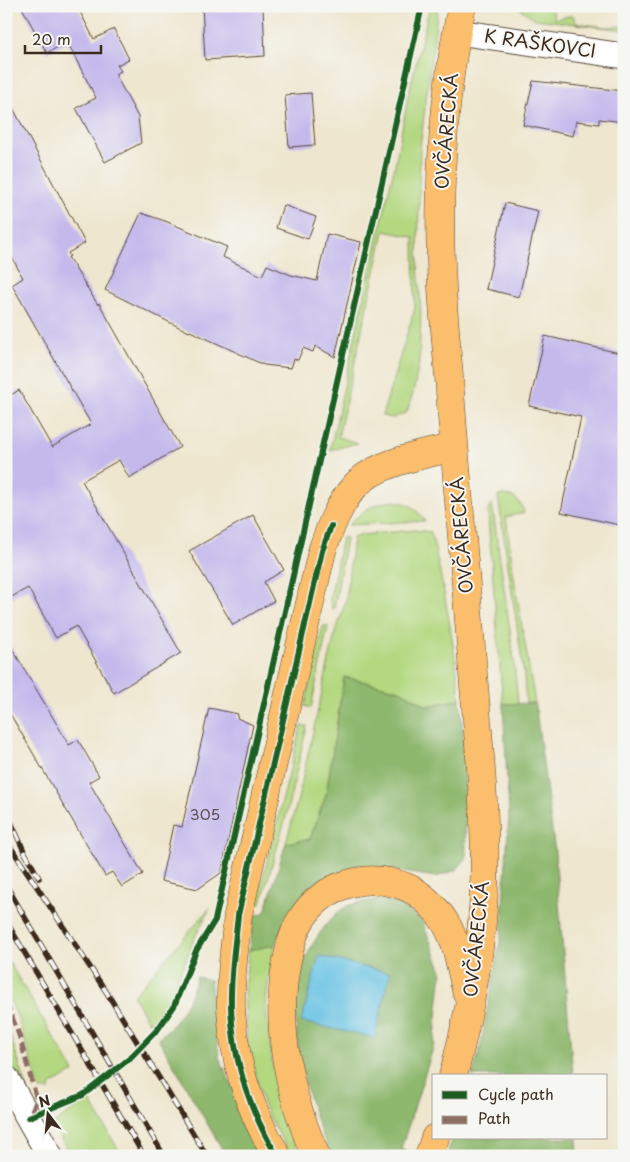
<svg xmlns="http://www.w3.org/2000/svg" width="630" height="1162" font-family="'Playpen Sans',sans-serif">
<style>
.green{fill:#b3d880;stroke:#77814f}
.forest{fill:#8eb86e;stroke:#647146}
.water{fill:#65c1e3;stroke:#507680}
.building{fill:#c5b9ec}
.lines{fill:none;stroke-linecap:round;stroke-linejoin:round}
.minor-casing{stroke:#564638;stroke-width:27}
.major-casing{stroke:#564638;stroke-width:29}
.minor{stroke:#fff;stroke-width:25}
.major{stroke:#fabe6d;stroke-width:28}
.rail-casing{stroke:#3b2a1e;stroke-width:5.5}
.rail{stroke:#f6f6f2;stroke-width:4;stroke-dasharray:11;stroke-linecap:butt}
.quiet{stroke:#8d6e63;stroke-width:5;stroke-dasharray:10 5;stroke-linecap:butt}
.cycleway-casing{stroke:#f6f6f2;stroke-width:9}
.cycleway{stroke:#1b5e20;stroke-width:6}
.labels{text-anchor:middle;stroke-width:4;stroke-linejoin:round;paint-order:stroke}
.number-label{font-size:15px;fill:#5e4e52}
.street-label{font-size:18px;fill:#3b2a1e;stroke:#f6f6f2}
</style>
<rect width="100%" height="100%" fill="#f6f6f2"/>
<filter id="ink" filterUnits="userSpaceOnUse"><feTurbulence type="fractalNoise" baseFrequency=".02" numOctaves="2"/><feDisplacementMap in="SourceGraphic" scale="10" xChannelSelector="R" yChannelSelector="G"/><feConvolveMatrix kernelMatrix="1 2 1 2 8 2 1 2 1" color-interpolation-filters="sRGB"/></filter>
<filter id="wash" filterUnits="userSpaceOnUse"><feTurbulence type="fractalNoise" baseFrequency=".0096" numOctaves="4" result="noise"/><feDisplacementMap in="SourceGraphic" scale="20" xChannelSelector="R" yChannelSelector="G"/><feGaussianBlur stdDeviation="1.12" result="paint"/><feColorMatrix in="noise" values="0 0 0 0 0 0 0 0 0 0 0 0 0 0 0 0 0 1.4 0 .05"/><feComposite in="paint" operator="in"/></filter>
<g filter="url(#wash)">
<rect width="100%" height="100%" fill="#eee6ce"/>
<path class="green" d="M430,6h8l-18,141 -2,118 3,48 -2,50 -6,30 -6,19 -14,6 -11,-2 33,-108 -1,-71 -30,-6 -46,206 20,6 -28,7 31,-140 35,-150 13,-68z
M516,6h35l4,13 18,-4 3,8 30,4 18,-1v4l-89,-11z
M503,495c12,1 18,6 21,18l-18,4 10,74 19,112h-9l-2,-28 -26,-179z
M393,501c17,2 22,6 32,20l-77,4c16,-15 23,-21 45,-24z
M492,503l21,149 5,52h-15l-14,-173 -1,-21z
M414,530l17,2c13,55 23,111 29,167l-33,7 -27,-16 -56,-13 -18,118 -16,44 -24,4 12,-44 36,-161 12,-38 7,-62 8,-3z
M342,537l4,1 -12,71h-2l-2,-10z
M323,626h5l-17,82 -6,-2z
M301,726h6l-22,94 -24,83 -5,3z
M210,908l-14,27 -29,70 -18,18 -16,-27z
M275,945c-4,20 -8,40 -9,61 0,9 2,18 3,27 3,42 14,84 31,123h-9l-27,-49 -17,-66 -3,-49 5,-42z
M6,957l68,115 -23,13 -1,5h-10l-23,-74 -11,-23z
M6,1021l1,4 21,66 -22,-24z
M89,1099l33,57h-52l-17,-32z"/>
<path class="forest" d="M344,677l56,13 27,16 33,-7 4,42 2,118 -10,11 -20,7 -72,-11 -32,10 -27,16 -22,33 -8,20 -26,5 5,-34 11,-4 21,-69 24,-4 16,-44z
M535,703l20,150 18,223h-101l8,-27 21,-112 8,-121 -6,-112z
M373,900l24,2 25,19 20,50 -8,74 -33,104 16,7h-86c-28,-63 -56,-158 -13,-220 6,-9 16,-22 26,-28 7,-5 20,-6 29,-8z
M197,977l13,3 9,77 44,99h-37l-68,-118c22,-17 30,-34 39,-61z
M452,1138h125l1,18h-131z"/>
<path class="water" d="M319,956l71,17 -15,65 -74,-16z"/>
<g id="blocks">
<path class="building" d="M21,6h56l17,33 20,-10 15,30 -12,6 4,6 -6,3 23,43 3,26 -36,19 -29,-54 20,-10 -29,-56 -20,11z
M202,6h61l2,50 -60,4z
M533,81l91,10v31l-25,-3v5l-23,-3 -3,15 -50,-11z
M311,93l4,52 -26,2 -4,-52z
M6,95l79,148 -17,10 2,3 -2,1 30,48 1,-2 81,144 -51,31 -10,-18 -37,21 99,172 -67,40 -38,-67 -20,12 -28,-50 -22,12v-202l13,-8 33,57 39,-23 -79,-139 11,-7 -17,-32z
M505,203l33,8 -19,86 -33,-8z
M283,205l33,12 -8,22 -32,-11z
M141,213l24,8 62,26 -4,10 39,19 5,-11 24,10 26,6 10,-47 34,8 -26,115 -20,-11 -2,6 -10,-4 -5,12 -4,-1 -3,9 -27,-3 -74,-34 -1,1 -84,-42z
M545,336l79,18v172l-63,-14 20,-95 -52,-11z
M253,515l31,55 -20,12 10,19 -41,24 -44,-74z
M6,638l63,107 9,-5 21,36 -10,6 54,92 -21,13 -10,-15 -7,4 -99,-169z
M209,708l29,6 -1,4 16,7 -32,148 -23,16 -37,-8 12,-56 9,2z"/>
</g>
</g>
<g filter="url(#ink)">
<use href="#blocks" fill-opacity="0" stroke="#564638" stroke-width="1"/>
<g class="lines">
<g class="minor-casing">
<path id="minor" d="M457,32l167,24
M6,1078l44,78"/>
</g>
<g class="major-casing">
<path id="major" d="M453,1076c16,-61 29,-124 31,-186 3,-72 -5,-145 -11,-216 -7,-99 -17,-198 -24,-297 -3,-37 -7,-75 -8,-113 -3,-86 3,-174 21,-258
M277,1156c-27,-45 -44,-96 -46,-149 -1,-31 4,-62 7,-92l84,-364c8,-23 16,-46 33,-65 21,-24 69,-31 99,-39
M316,1156c-27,-61 -42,-130 -29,-196 3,-14 7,-30 15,-42 23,-35 66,-46 104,-31 15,6 30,21 39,35 13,21 16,49 22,72
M429,1156l6,-18"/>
</g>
<use href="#minor" class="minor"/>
<use href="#major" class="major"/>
<g class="rail-casing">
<path id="rail" d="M6,811l18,40 15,27
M6,840l101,153 100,163
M6,885l158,271
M6,921l138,235"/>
</g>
<use href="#rail" class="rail"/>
<path class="quiet" d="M6,1002l13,33 18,65 -8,17"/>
<g class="cycleway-casing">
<path id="cycleway" d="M29,1117l54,-22 46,-36 29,-30 16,-23 22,-55 19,-31 207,-914
M277,1156c-27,-45 -44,-96 -46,-149 -1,-31 4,-62 7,-92l84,-364 9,-25"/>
</g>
<use href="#cycleway" class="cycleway"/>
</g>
</g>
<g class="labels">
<g class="number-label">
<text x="205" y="820">305</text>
</g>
<g class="street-label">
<text transform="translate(540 44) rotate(8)" y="6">K RAŠKOVCI</text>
<text transform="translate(447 131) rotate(-85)" y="6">OVČÁRECKÁ</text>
<text transform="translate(462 535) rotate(-95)" y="6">OVČÁRECKÁ</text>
<text transform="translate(477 939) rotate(-84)" y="6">OVČÁRECKÁ</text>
</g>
</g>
<rect width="630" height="1162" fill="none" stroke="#f6f6f2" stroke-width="25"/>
<rect x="432" y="1074" width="175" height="65" fill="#f6f6f2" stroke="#aba49d"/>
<rect x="442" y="1091" width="25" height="8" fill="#1b5e20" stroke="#aba49d"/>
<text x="478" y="1100" font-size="15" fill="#3b2a1e">Cycle path</text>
<rect x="442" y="1116" width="25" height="8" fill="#8d6e63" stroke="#aba49d"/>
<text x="478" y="1124" font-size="15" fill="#3b2a1e">Path</text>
<g transform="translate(48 1114) rotate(344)" stroke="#f6f6f2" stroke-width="4" paint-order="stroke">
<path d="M0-4L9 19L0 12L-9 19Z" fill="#3b2a1e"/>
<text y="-8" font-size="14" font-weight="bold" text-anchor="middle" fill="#3b2a1e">N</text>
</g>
<path d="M25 45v8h76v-8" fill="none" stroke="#3b2a1e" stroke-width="2.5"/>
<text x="32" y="45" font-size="15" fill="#3b2a1e" stroke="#f6f6f2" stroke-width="4" paint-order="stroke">20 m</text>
</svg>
